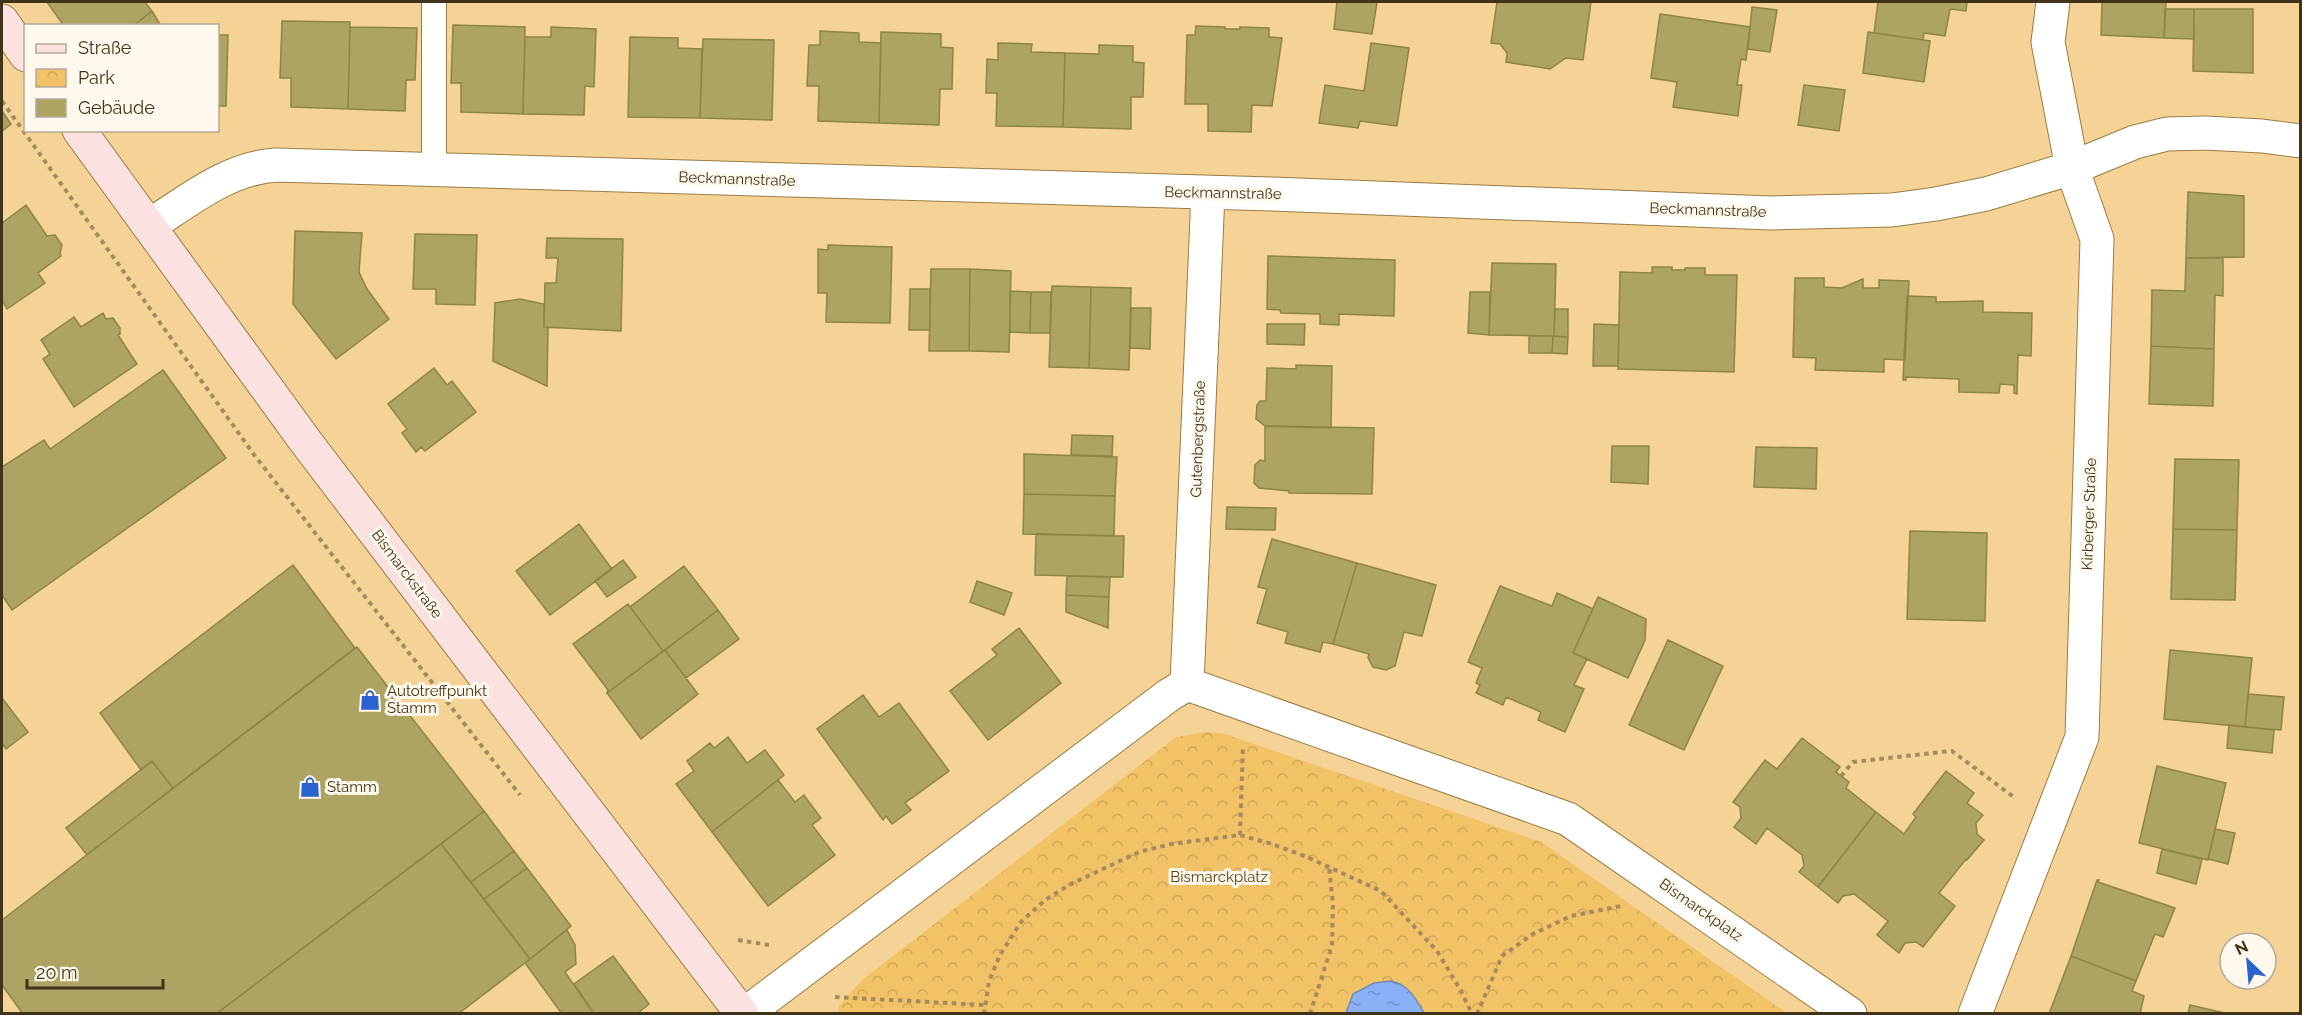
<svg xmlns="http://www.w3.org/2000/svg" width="2302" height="1015" font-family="Raleway,sans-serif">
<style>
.park{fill:url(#park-crowns)}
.water{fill:url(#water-ripples);stroke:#748bb5;stroke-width:1.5}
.building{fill:#ada464;stroke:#8d8545;stroke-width:1.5}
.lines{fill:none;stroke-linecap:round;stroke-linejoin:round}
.service-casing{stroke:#9b7c41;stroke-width:26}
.minor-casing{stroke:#9b7c41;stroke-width:35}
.secondary-casing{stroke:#9b7c41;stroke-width:35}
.path{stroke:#a58c5f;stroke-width:4;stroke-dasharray:4.5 4.5;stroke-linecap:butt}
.service{stroke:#fff;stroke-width:24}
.minor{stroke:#fff;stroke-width:33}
.secondary{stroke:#fbe1e0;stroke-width:33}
.labels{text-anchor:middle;stroke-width:6;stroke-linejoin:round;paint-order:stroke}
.street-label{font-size:15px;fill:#40331a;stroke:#fff8ec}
.poi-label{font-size:15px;fill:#40331a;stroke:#fff8ec;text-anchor:start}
.park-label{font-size:15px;fill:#5b4418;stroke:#fff8ec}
</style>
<defs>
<pattern id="park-crowns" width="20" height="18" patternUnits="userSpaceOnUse" patternTransform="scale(1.5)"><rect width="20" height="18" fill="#f2c266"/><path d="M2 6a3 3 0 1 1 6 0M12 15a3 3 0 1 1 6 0" fill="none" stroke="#d1a758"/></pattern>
<pattern id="water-ripples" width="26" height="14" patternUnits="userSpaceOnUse" patternTransform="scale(1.5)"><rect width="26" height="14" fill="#8ab1f8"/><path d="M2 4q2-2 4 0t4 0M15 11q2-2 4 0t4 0" fill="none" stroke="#7291c8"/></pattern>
</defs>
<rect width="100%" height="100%" fill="#f5d396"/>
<path class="park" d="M1206,732l19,2 316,108 246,171 -948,1v-8l23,-26 314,-243z"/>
<path class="water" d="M1391,981c17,3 25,18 33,32h-78l7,-19 21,-11z"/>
<path class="building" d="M47,2h98l7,9 -19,15h-69z
M1337,2h40l-5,32 -38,-5z
M1497,2h94l-8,58 -17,-2 -16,11 -44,-7 1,-9 -7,-9 -9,-1z
M1878,2h89l-1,9 -16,-2 -5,27 -21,-3 -1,7 -49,-7z
M2102,2h64l-2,36 -63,-3z
M1752,7l25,3 -7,42 -22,-3z
M2165,9h29v30l-30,-1z
M2194,9h59v64l-60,-2z
M152,11l9,15h-28z
M1660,14l90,13 -4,33 -5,-1 -4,26h5l-4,31 -65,-9 4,-25 -26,-4z
M282,21l68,1 -2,87 -57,-2v-29h-11z
M453,25l72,2 -2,87 -62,-2v-29h-10z
M1196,26l29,1v2h15v-2l29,1v9l13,1 -10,68 -20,-1 -1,27 -43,-1v-27h-23l2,-69h8z
M350,27l67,1 -2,52h-9l-1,31 -57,-2z
M551,27l45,2 -2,58 -9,-1 -1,29 -61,-1 2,-77h26z
M820,31l39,2v9l22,1 -2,80 -61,-2 1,-35h-12l2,-41h11z
M881,32l60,2v13l12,1 -1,41h-12l-1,36 -60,-2z
M1868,32l62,9 -6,41 -61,-9z
M218,35h10l-2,71h-8z
M630,37l48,1v10l24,1 -2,69 -72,-1z
M703,39l71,1 -2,80 -72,-2z
M998,43l34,1 -1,8 34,1 -2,74 -67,-1 1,-33h-11l1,-34 11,1z
M1371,43l38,5 -12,78 -37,-5 -2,7 -39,-5 6,-38 39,6z
M1099,45l34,1v16l11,1 -1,34h-12v32l-68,-2 2,-74 34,1z
M1804,85l41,5 -6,41 -41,-6z
M2,111l9,13 -9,7z
M2188,192l56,4v61l-58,1z
M26,205l21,31 8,-1 7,10 -2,8 1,3 -23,17 7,10 -38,26 -5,-9v-77z
M295,231l67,2 -3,39 8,17 22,30 -53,40 -43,-55z
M415,234l62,1 -2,70 -39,-1v-15h-23z
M547,238l76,1 -2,92 -77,-4 1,-44h11l2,-25h-12z
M828,245l64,2 -2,76 -64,-1 1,-29h-9v-44l10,1z
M1268,256l127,4 -1,56 -55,-2v11l-19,-1v-10l-39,-1 -1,-3 -13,-1z
M2186,258h37v38l-8,-1 -1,54 -63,-3 1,-56 33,1z
M1492,263l64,1 -2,72 -65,-1z
M1652,267h20v3h13v-2h20v7h32l-3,97 -116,-3 2,-97 32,1z
M931,269h39l-1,82h-40z
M970,269l41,2 -2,81 -40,-1z
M1795,278h29v9l18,1 21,-9v9h16v-8l30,1 -4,79 -21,-1v13l-69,-2 1,-12 -23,-1z
M1052,286l39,1 -2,81 -40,-1z
M1091,287l40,1 -2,82 -40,-2z
M910,289h20v41h-21z
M1010,291l21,1 -1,41 -20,-1z
M1031,292h20l-1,41h-20z
M1470,292h20l-1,43 -21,-2z
M1907,296l29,1v5l47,-1v11l49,1 -1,43 -13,-1 -1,39 -3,-1v-8l-14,-1 -1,9 -40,-1v-13l-53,-2v3h-3z
M520,299l24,5v23l4,1 -1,58 -54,-25 2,-58z
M1131,308h20l-1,41 -20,-1z
M1555,309h13v28l-14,-1z
M103,313l3,6 7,-1 7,10v6l-2,1 19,29 -63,43 -31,-48 7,-5 -9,-14 33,-23 7,10z
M1267,324h38l-1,21 -37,-1z
M1594,324l25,1 -1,41h-25z
M1529,336h24l-1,17h-23z
M1553,336l15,1 -1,17 -15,-1z
M2151,346l63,3 -1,57 -64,-2z
M1296,365l36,1 -1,62 -66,-2 -9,-7 1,-14 3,-4h6l1,-33 29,1z
M434,368l13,17 5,-4 24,31 -51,39 -4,-4 -5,5 -14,-19 5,-4 -19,-25z
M163,370l63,88 -214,152 -10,-15v-128l42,-27 6,9z
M1265,426l109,2 -2,66 -83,-1v-2l-30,-3 -5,-5 1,-18 5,-5 5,1z
M1072,435l41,1 -1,20 -41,-1z
M1612,446h37l-1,38 -37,-2z
M1756,447l61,1 -1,41 -62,-2z
M1024,454l93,3 -2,39 -91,-2z
M2175,459l64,1 -2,70 -64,-1z
M1024,494l91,2 -1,40 -91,-2z
M1227,507l49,1 -1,22 -49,-1z
M579,524l33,45 -62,46 -34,-44z
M2173,529l64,1 -2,70 -64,-1z
M1910,531l77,2 -2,88 -78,-2z
M1036,534l88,2 -1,41 -88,-2z
M1272,539l85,24 -24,81 -10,-2 -3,10 -35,-9 3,-11 -31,-9 10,-34 -9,-2z
M623,560l13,17 -29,20 -12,-16z
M1357,563l79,22 -14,51 -18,-4 -9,34 -9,4 -13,-3 -5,-9 1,-4 -36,-10z
M293,565l62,83 -182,140 -21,-27 -11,9 -41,-57z
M684,566l34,44 -55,41 -33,-44z
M1067,576l43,1 -1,20 -43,-2z
M977,581l35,12 -8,22 -34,-13z
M1500,586l52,20 5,-13 36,16 -20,44 14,6 -13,26 10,4 -19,43 -27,-12 3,-8 -35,-15 -3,8 -27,-12 4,-8 -4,-2 6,-15 -14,-6z
M1066,595l43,2 -1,31 -42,-16z
M1598,597l48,22 -1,21 -17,38 -55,-25z
M628,604l35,47 -56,42 1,-3 -35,-46z
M718,610l21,29 -53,39 -21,-28z
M1019,628l42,55 -73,57 -38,-49 47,-36 -5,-6z
M1668,640l55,26 -39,84 -55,-25z
M357,647l127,164 -268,203h-193l-21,-29v-65z
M665,650l33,44 -57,45 -34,-46z
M2170,650l82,8 -7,69 -81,-8z
M2248,694l36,3 -3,33 -36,-3z
M863,695l16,22 20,-14 50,68 -44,32 6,7 -19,14 -6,-8 -3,4 -66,-91z
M2,698l26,34 -22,17 -4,-6z
M2229,725l45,5 -2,23 -45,-5z
M728,737l19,26 18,-13 19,25 -72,57 -36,-48 18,-13 -7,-10 23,-18 4,5z
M1802,738l38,29 -4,5 13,10 -3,6 30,24 -58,75 -19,-15 5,-6 -2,-11 -35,-27 -11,16 -22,-17 7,-9 -1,-11 -7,-5 32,-42 12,9z
M152,761l21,27 -86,67 -21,-27z
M2157,766l69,17 -18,77 -69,-17z
M1946,771l28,22 -7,10 16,12 -7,8 1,11 7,6 -17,20 -1,-1 -27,34 16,13 -32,41 -7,-5 -11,1 -6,10 -22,-18 11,-14 -34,-27 -11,2 -5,7 -20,-16 58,-75 28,22 12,-17 -3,-3z
M778,780l17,22 9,-7 17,23 -9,7 23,30 -67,51 -56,-74z
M484,811l30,40 -43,31 -30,-38z
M2215,829l20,4 -7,31 -20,-5z
M441,844l89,115 -72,55h-242z
M2162,849l40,10 -6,25 -39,-11z
M514,851l13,17 -43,31 -13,-17z
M527,868l44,58 -41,33 -46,-60z
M2097,880h2l-1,2 77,26 -12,29 -8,-3 -19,47 -65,-25z
M567,930l8,15 1,19 -11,8 29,42h-32l-37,-51z
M613,956l36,48 -12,10h-43l-20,-30z
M2071,956l65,25 -4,10 12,5 -4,18h-91z
M2190,1005l39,9h-41z"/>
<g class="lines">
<g class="service-casing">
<path id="service" d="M434,2v168"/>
</g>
<g class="minor-casing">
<path id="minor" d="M149,226c39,-25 79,-58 127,-61l996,29 499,19 121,-3 44,-6 50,-10 86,-26 63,-26 32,-8 38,-1 57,3 38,5
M1187,684l21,-491
M745,1014l424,-319 18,-11 381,135 282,195
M1975,1014l107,-277 15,-498 -25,-71 -24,-126 5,-40"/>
</g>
<g class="secondary-casing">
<path id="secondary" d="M2,21l24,34
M79,130l227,312 436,572"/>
</g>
<path class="path" d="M2,101l253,355 265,339
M1841,776l12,-14 99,-11 63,47
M1240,835l3,-89
M738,940l31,5
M835,997l149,8
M984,1014l5,-33 11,-26 21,-33 24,-22 24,-15 70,-33 32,-8 69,-9 32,9 35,13 74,34 56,60 23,38 12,25
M1310,1014l22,-69 1,-41 -4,-37
M1477,1014l25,-58 31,-22 38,-18 50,-10"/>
<use href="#service" class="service"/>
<use href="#minor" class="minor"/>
<use href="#secondary" class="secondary"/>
</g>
<defs>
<g id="shop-bare" transform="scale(1.62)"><path d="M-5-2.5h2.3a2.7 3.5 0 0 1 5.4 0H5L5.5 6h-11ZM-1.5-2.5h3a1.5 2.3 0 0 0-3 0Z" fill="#2a63d0" stroke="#fff8ec" stroke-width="2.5" paint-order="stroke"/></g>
</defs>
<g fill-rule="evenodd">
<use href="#shop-bare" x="370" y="700"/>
<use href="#shop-bare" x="310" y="787"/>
</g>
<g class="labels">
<g class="street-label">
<text transform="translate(737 179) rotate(2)" y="5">Beckmannstraße</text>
<text transform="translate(1223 193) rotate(1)" y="5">Beckmannstraße</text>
<text transform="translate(1708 210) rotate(2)" y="5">Beckmannstraße</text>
<text transform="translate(1198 439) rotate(-88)" y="5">Gutenbergstraße</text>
<text transform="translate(2089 514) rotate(-88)" y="5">Kirberger Straße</text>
<text transform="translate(407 574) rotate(53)" y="5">Bismarckstraße</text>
<text transform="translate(1701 910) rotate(35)" y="5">Bismarckplatz</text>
</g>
<g class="poi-label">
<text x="387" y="696">Autotreffpunkt<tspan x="387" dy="17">Stamm</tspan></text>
<text x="327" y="792">Stamm</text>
</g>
<g class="park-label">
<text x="1219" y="882">Bismarckplatz</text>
</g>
</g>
<rect width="2302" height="1015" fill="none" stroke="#40331a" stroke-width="6"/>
<rect x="24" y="24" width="195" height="108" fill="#fff8ec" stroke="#b3a998" stroke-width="1.5"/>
<rect x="36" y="44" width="30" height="9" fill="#fbe1e0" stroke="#b3a998" stroke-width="1.5"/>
<text x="78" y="54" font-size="18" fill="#40331a">Straße</text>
<rect x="36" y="69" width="30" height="18" fill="url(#park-crowns)" stroke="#b3a998" stroke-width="1.5"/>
<text x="78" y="84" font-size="18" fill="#40331a">Park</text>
<rect x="36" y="99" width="30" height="18" fill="#ada464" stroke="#b3a998" stroke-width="1.5"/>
<text x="78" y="114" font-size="18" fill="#40331a">Gebäude</text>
<g transform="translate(2248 961) rotate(334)"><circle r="28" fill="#fff8ec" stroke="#b3a998" stroke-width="1.5"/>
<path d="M0-4.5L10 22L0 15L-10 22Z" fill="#2a63d0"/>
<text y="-9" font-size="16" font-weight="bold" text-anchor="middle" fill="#40331a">N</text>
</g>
<path d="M27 979v9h136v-9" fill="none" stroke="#40331a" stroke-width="3"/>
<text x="36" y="979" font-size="18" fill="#40331a" stroke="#fff8ec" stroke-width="4.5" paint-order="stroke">20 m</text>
</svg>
